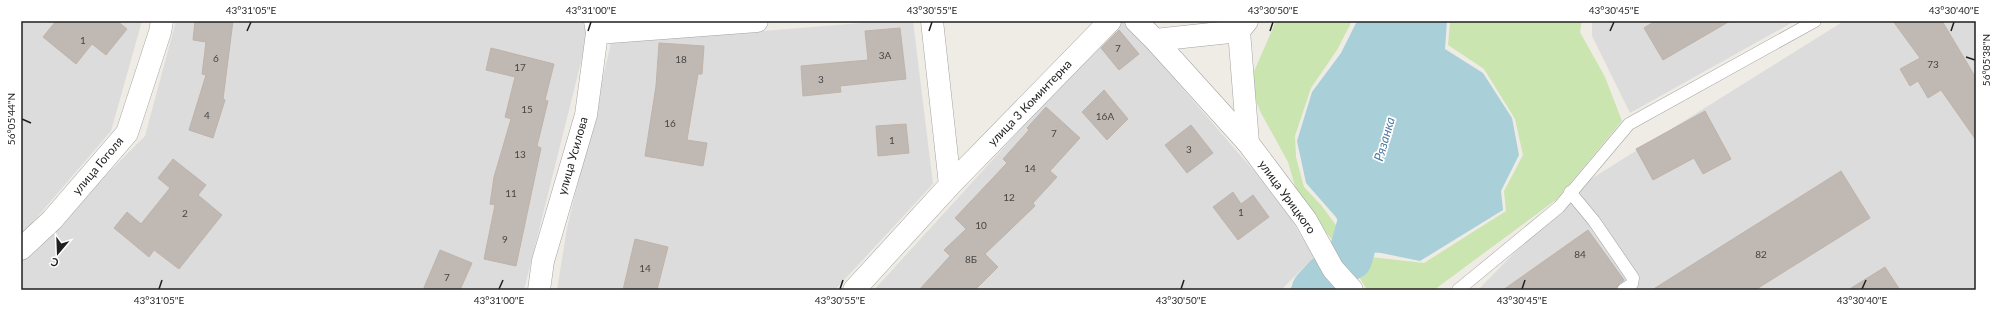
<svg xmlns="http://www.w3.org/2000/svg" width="1997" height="311" font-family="Lato,sans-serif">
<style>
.residential{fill:#dddcdc}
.grass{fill:#cae5b0}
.forest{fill:#abcb9e}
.water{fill:#a9cfd9}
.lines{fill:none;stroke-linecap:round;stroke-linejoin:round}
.river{stroke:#a9cfd9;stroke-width:45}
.building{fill:#bfb8b3;stroke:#c0b3a9}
.service-casing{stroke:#a3a3a3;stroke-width:13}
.minor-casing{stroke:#a3a3a3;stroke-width:23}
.tertiary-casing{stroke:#a3a3a3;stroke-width:23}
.service{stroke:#fff;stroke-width:12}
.minor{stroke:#fff;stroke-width:22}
.tertiary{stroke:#fff;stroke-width:22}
.ticks{fill:none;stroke:#1f1f1f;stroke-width:1.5}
.labels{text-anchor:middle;stroke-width:3.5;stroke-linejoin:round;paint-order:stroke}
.number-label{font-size:10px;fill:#474544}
.street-label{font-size:12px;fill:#1f1f1f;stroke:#fff}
.water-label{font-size:13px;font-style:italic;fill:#4f79a0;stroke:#fff}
.neatline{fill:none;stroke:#1f1f1f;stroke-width:1.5}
.ticks-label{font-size:10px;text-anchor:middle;fill:#1f1f1f}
</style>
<rect width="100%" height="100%" fill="#efece6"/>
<path class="residential" d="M21,21h121l-31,110 -90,105z
M176,21h407l4,17 -63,252h-503v-30l124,-124z
M886,21h27l20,163 -98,106h-278l10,-62 44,-185z
M1119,21h5l156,180 34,56 -33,33h-407z
M1592,21h203l-165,92 -38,-77z
M1844,21h132v269h-498l81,-83 11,-15z"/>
<path class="grass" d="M1276,21h76l-15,29 -26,38 -16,48 1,21 8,30 17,18 35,47 -6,6 -11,-10 -40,-48 -11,-38 -27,-49 -12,-30z
M1450,21h132l-2,11 25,45 17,44 -65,78 -123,91h-67l-14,-23 9,-11 62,7 82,-52 -2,-20 19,-36 -8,-36 -31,-50 -36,-24z"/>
<path class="forest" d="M1313,264l26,26h-50z"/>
<path class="water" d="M1357,21h90l-2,28 38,24 29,45 7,37 -18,36 2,19 -83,51 -39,-8 -22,-2 -24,-35 -29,-33 -9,-42 15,-49 29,-39z"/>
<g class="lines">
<path class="river" d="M1350,258l21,-75
M1314,290l12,-13"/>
</g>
<path class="building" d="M56,21h61l10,8 -21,26 -14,-11 -16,20 -33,-27z
M195,21h38l-10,78 2,1 -12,38 -24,-8 17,-55 -4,-1 4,-32 -13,-2z
M1655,21h75l-67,39 -19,-32z
M1893,21h49l34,57v62l-35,-50 -13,8 -10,-17 -8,5 -10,-17 20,-11z
M900,28l6,51 -66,7 1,6 -38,4 -2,-30 67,-6 -3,-29z
M1119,30l20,24 -20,16 -18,-22z
M659,43l45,3 -2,28h-4l-11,66 20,3 -4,23 -58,-10 11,-70z
M491,48l63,16 -9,36 3,1 -11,45 4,2 -25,118 -32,-7 11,-54 -5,-1 4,-27 17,-58 -6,-2 10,-40 -29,-7z
M1104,90l24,29 -21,21 -25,-28z
M1046,107l34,31 -30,33 7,6 -24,26 2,3 -50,48 13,13 -23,23h-56l31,-34 -6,-6 22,-21 -11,-11 52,-55 -4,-4 26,-29 -2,-2z
M1705,111l26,48 -28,15 -9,-16 -41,22 -17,-31z
M906,124l3,29 -31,3 -2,-30z
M1191,125l22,28 -26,20 -22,-28z
M173,159l33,26 -8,10 24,20 -43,54 -25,-19 -5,7 -35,-29 13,-16 14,12 29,-36 -12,-10z
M1841,171l29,47 -115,72h-103z
M1233,192l8,12 12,-9 16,22 -31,23 -25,-33z
M1588,230l36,50 -5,4 -3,6h-113z
M635,239l33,8 -11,43h-34z
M440,250l32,13 -12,27h-37z
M1885,267l15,23h-52z"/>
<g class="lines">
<g class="service-casing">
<path id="service" d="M1570,192l24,29 39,57 -1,6 -9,6
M1458,290l101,-83 70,-83 186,-103"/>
</g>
<g class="minor-casing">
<path id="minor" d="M932,21l18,164
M1136,21l19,19 93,103
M597,33l160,-12
M1155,40l84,-9
M21,249l31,-29 75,-87 33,-101 2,-11
M539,290l4,-29 43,-146 11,-82 -2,-12
M854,290l96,-105 160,-164"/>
</g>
<g class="tertiary-casing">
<path id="tertiary" d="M1247,21l-8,10 9,112 58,77 27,49 19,21"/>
</g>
<use href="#service" class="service"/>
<use href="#minor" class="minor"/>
<use href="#tertiary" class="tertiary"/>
</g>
<path class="ticks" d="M247,31l4,-9M588,31l3,-9M929,31l3,-9M1270,31l3,-9M1610,31l4,-9M1951,31l3,-9M1966,57l9,3M22,119l9,4M159,289l3,-9M499,289l4,-9M840,289l3,-9M1181,289l3,-9M1522,289l3,-9M1862,289l4,-9"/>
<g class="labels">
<g class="number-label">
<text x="83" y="44">1</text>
<text x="1118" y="52">7</text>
<text x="885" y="59">3А</text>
<text x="216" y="62">6</text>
<text x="681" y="63">18</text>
<text x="1933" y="68">73</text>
<text x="520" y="71">17</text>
<text x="821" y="83">3</text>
<text x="527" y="113">15</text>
<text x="207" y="119">4</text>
<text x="1105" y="120">16А</text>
<text x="670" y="127">16</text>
<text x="1054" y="137">7</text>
<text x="892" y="144">1</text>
<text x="1189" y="153">3</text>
<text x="520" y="158">13</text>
<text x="1030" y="172">14</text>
<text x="511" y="197">11</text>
<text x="1009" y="201">12</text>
<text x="1241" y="216">1</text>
<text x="185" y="217">2</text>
<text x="981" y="229">10</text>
<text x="505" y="243">9</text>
<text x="1580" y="258">84</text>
<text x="1761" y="258">82</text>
<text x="971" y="263">8Б</text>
<text x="645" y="272">14</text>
<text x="447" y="281">7</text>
</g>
<g class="street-label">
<text transform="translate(1030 103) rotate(-46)" y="4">улица 3 Коминтерна</text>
<text transform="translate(573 156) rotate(-74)" y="4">улица Усилова</text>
<text transform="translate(98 166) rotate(-50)" y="4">улица Гоголя</text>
<text transform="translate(1287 197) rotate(54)" y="4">улица Урицкого</text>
</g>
<g class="water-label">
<text transform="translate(1384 139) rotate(-74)" y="5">Рязанка</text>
</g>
</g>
<rect width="1997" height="311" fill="none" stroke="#ffffff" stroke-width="44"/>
<g transform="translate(58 253) rotate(199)" stroke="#ffffff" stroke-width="3" paint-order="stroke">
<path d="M0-3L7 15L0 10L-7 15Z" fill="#1f1f1f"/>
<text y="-6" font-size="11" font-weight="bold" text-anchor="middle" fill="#1f1f1f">С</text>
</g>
<rect x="22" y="22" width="1953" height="267" class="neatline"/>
<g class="ticks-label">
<text x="251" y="14">43°31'05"E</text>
<text x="591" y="14">43°31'00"E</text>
<text x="932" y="14">43°30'55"E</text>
<text x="1273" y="14">43°30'50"E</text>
<text x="1614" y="14">43°30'45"E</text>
<text x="1954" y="14">43°30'40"E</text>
<text transform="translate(1986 60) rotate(-90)" y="4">56°05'38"N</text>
<text transform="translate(11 119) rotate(-90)" y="4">56°05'44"N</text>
<text x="159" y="304">43°31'05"E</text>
<text x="499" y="304">43°31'00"E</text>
<text x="840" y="304">43°30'55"E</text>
<text x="1181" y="304">43°30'50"E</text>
<text x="1522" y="304">43°30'45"E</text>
<text x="1862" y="304">43°30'40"E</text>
</g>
</svg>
